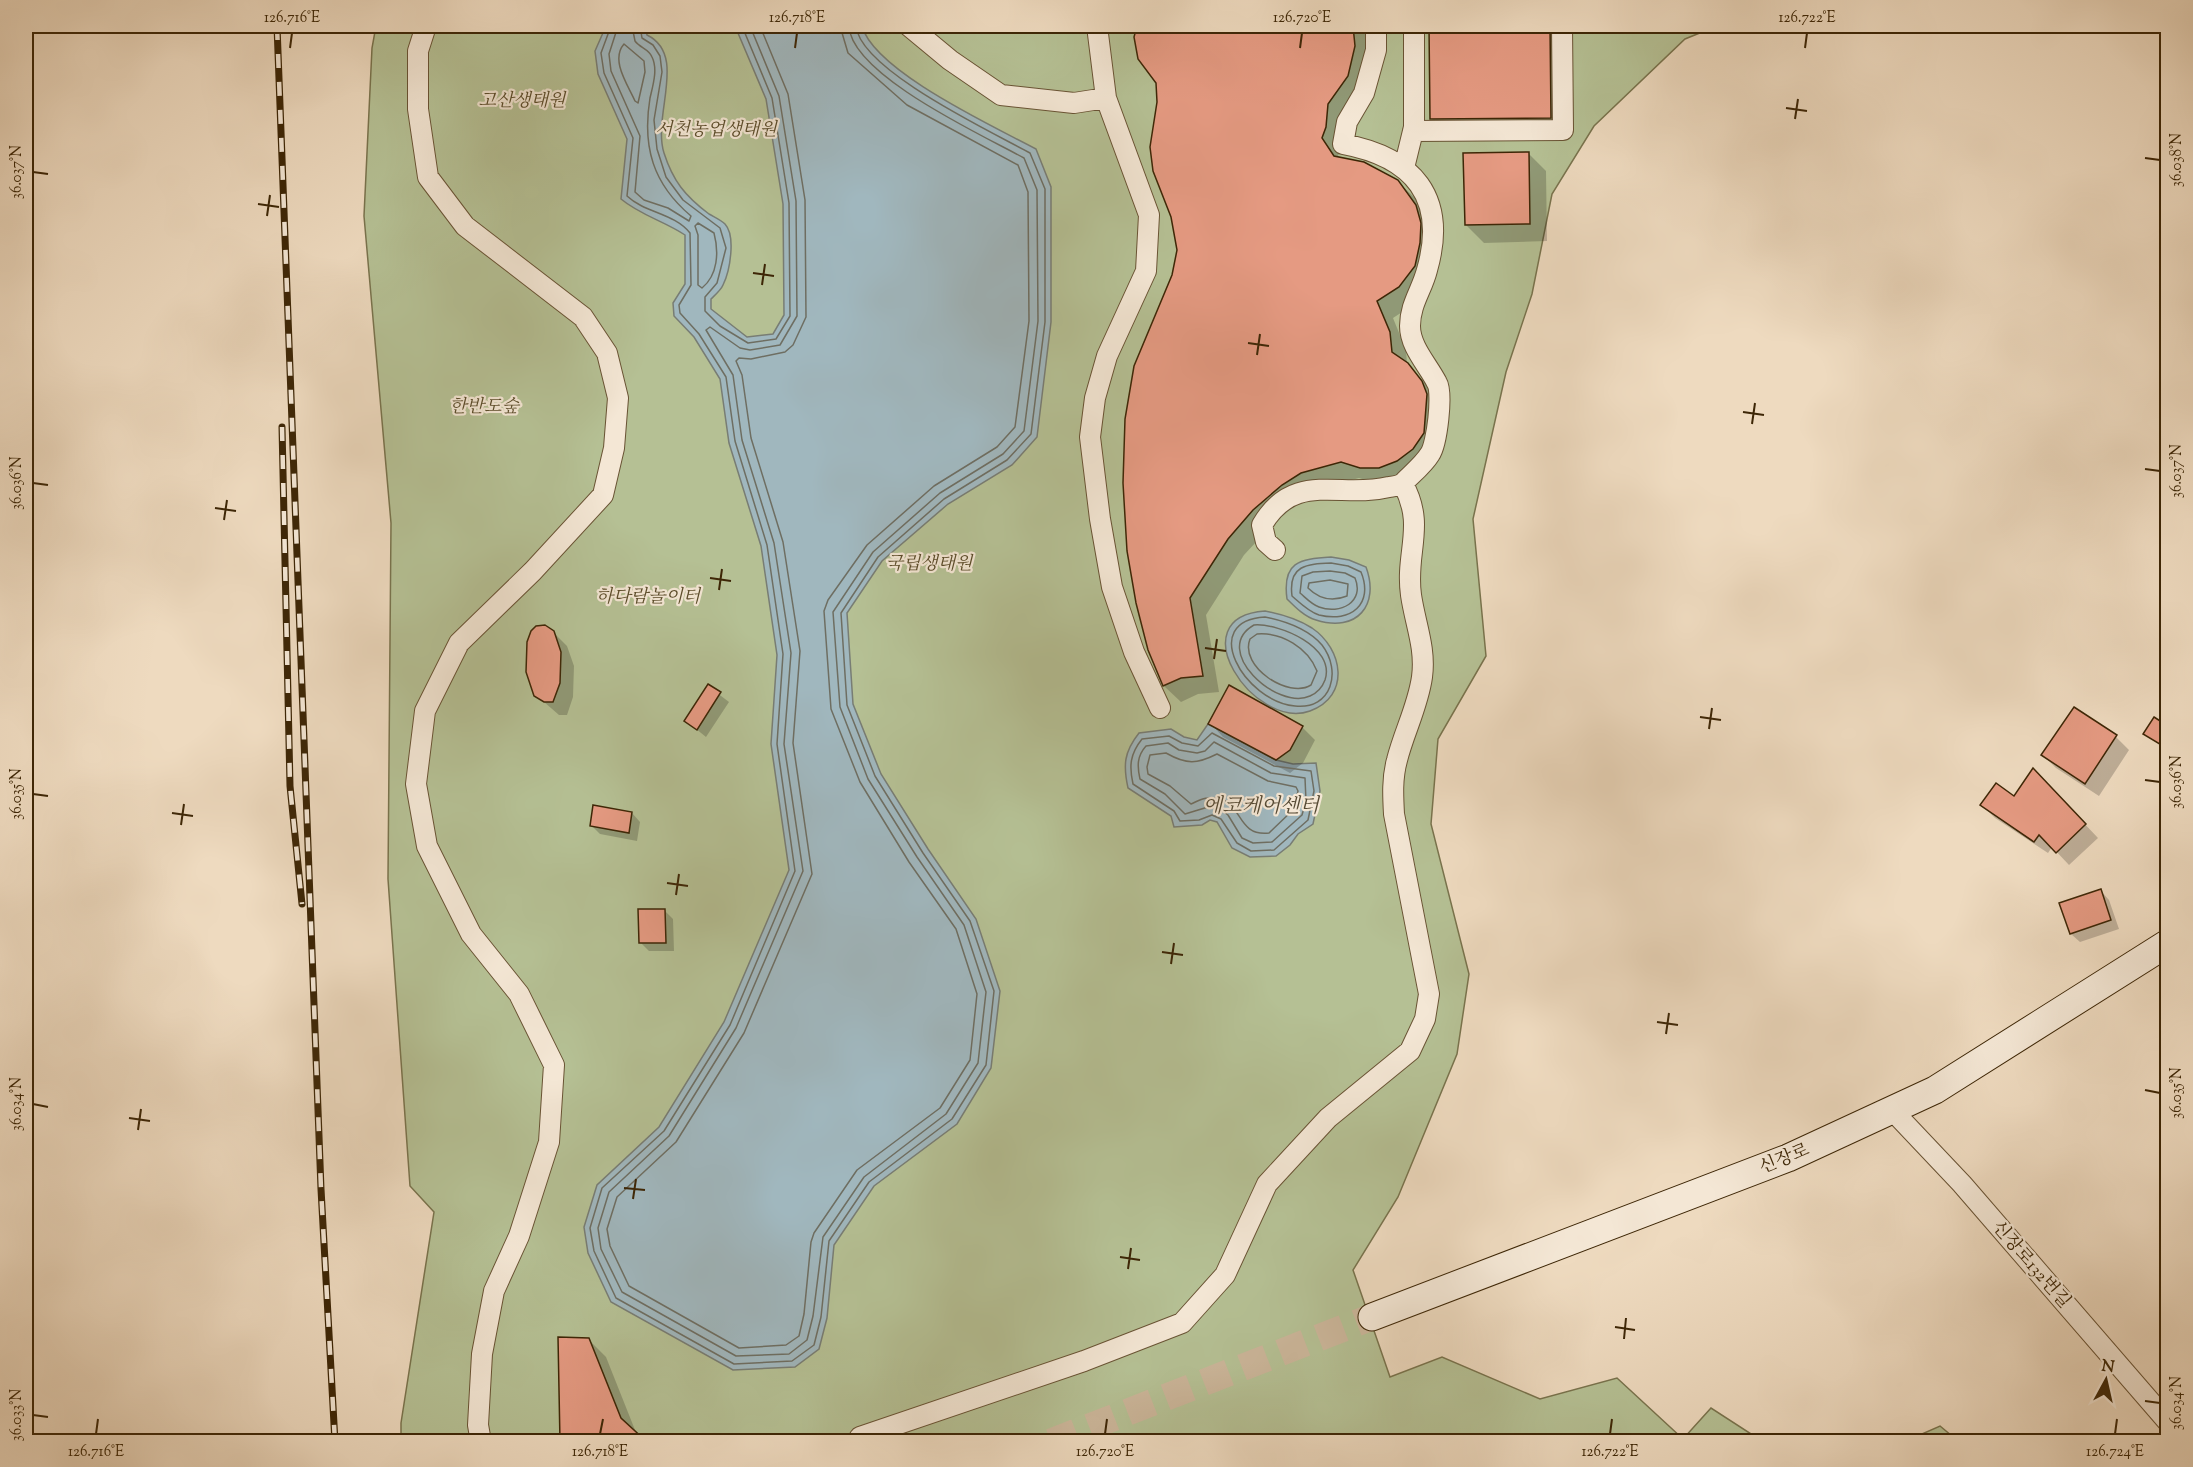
<svg xmlns="http://www.w3.org/2000/svg" width="2193" height="1467" font-family="'Sorts Mill Goudy','Noto Serif KR',serif">
<style>
.green{fill:#b5c094;stroke:#79734d;stroke-width:1.5}
.water{fill:#a0b7be;stroke:#787d74;stroke-width:1.5}
.shadow{fill:#0003}
.lines{fill:none;stroke-linecap:round;stroke-linejoin:round}
.shore{stroke:#6e6e62;stroke-width:1.5}
.building{fill:#e59a82;stroke:#3d2606;stroke-width:1.5}
.secondary-tunnel{stroke:#cbb69a;stroke-width:27;stroke-dasharray:27 14;stroke-linecap:butt}
.street-casing{stroke:#695334;stroke-width:22}
.secondary-casing{stroke:#3d2606;stroke-width:29}
.street{stroke:#f4e7d5;stroke-width:20}
.secondary{stroke:#f4e7d5;stroke-width:27}
.rail-casing{stroke:#3d2606;stroke-width:7}
.rail{stroke:#f4e7d5;stroke-width:4.5;stroke-dasharray:14;stroke-linecap:butt}
.ticks{fill:none;stroke:#3d2606;stroke-width:2}
.labels{text-anchor:middle;stroke-width:4.5;stroke-linejoin:round;paint-order:stroke}
.park-label{font-size:18px;font-style:italic;fill:#5b4c2a;stroke:#f4e7d5}
.street-label{font-size:18px;fill:#3d2606;stroke:#f4e7d5}
.water-label{font-size:20px;font-style:italic;fill:#564a34;stroke:#f4e7d5}
.neatline{fill:none;stroke:#3d2606;stroke-width:2}
.ticks-label{font-size:15px;text-anchor:middle;fill:#3d2606}
</style>
<rect width="100%" height="100%" fill="#eedabf"/>
<filter id="stains"><feTurbulence type="fractalNoise" baseFrequency=".00333" numOctaves="4"/><feColorMatrix values="0 0 0 0 .2 0 0 0 0 .09 0 0 0 0 .02 0 0 0 .5 -.17"/></filter>
<radialGradient id="worn" r=".72"><stop offset=".6" stop-color="#630" stop-opacity="0"/><stop offset="1" stop-color="#630" stop-opacity=".3"/></radialGradient>
<path class="green" d="M376,26h1341l-32,13 -91,87 -42,68 -20,100 -26,78 -33,147 13,137 -48,83 -7,85 38,150 -12,80 -59,143 -45,73 37,107 52,-20 98,42 77,-21 66,61 28,-31 51,33h-1361v-18l33,-211 -24,-26 -22,-307 3,-356 -27,-307 8,-168z
M1940,1426l18,15h-52z"/>
<path class="water" d="M606,26h39l2,9c41,20 5,80 17,118 9,28 21,43 45,61 5,3 12,6 16,10 11,12 5,47 -2,61 -2,5 -8,10 -12,14v10l36,28 26,-3 11,-19 -1,-111 -17,-105 -31,-73h127c12,45 131,100 174,123l15,38v135l-14,115 -25,28 -64,39 -66,57 -35,52 6,91 28,70 47,75 48,70 24,72 -9,77 -34,56 -83,62 -40,59 -7,73 -8,31 -24,18 -62,3 -122,-68 -23,-49 -4,-26 13,-42 62,-58 65,-105 65,-152 -18,-126 6,-89 -16,-109 -32,-103 -9,-64 -26,-42 -20,-21 -1,-13 12,-19v-49c-21,-14 -45,-20 -64,-36l6,-60 -29,-65 -3,-23z
M1331,557l18,3 17,7c14,38 -9,66 -50,53 -11,-3 -21,-13 -29,-21 -5,-37 12,-40 44,-42z
M1265,611c16,3 33,8 47,17 31,21 39,68 -2,83 -56,20 -132,-94 -45,-100z
M1208,724l68,36 17,4 23,-1 4,28 -7,33 -15,10 -8,11 -14,11 -26,1 -18,-9 -15,-26 -7,-2 -8,5 -28,2 -3,-11 -43,-28c-5,-23 -4,-36 11,-55l32,-4 13,8 13,3z"/>
<path class="shadow" d="M1138,26h227l4,8 3,30 -34,92 59,25 18,17 18,25 -17,80 -23,15 13,32 1,14 27,28 -5,74 -51,18 -19,-6 -41,11 -19,13 -29,25 -26,28 -38,60 13,77 -21,2 -17,8 -17,-16 -15,-36 24,-375 6,-25 -7,-33 -15,-135 -21,-45z
M1431,26h125l-2,95 -119,1 -4,-4z
M1528,153l18,18 1,70 -63,2 -18,-18z
M553,632l14,14 7,20 -1,31 -6,18h-8l-23,-20z
M708,686l21,16 -23,35 -21,-17z
M2074,709l42,28 13,13 -30,46 -43,-28 -13,-13z
M1210,723l92,4 13,13 -12,23 -13,10 -67,-36z
M2168,728v23l-23,-17z
M2045,782l53,56 -29,27 -17,-18 -4,6 -53,-35 -13,-13 33,-7z
M632,813l8,9 -3,19 -37,-7 -9,-9z
M2101,891l8,9 10,29 -39,13 -9,-8z
M664,910l9,9 1,32h-25l-9,-9z
M588,1339l18,18 31,78 -75,7z"/>
<g class="lines">
<path class="shore" d="M611,26l-10,27 3,20 29,65 -6,58c18,17 47,17 63,37l1,52 -12,20 1,8 19,21 27,43 9,64 32,104 16,109 -6,90 18,127 -65,154 -66,106 -62,57 -12,40 4,23 22,47 118,66 58,-3 22,-16 7,-28 8,-76 40,-59 83,-63 34,-54 8,-74 -24,-70 -47,-68 -48,-77 -28,-71 -6,-92 37,-56 66,-58 63,-39 24,-26 14,-112v-133l-15,-36c-38,-21 -170,-83 -174,-127
M618,26l-9,28 2,17 29,65 -5,56 9,8 24,8 21,13 2,-5c-38,-32 -49,-69 -41,-118 3,-13 8,-29 2,-41 -3,-8 -12,-9 -17,-16l-3,-15
M640,26l2,12 11,7 7,11 2,16 -8,48 3,29 9,28 17,23 37,28 6,20 -9,35 -12,14v14l15,15 28,17 28,-4 14,-23 -1,-113 -17,-105 -30,-72
M750,26l29,70 17,105 1,115 -17,29 -30,5 -10,-2 -30,-21 -4,3 27,45 9,65 32,103 17,110 -7,91 19,127 -67,157 -67,108 -60,56 -11,36 3,21 21,43 114,64 53,-2 18,-14 6,-24 10,-79 41,-60 82,-63 32,-51 8,-71 -22,-67 -47,-68 -49,-78 -28,-72 -7,-95 40,-60 67,-59 63,-39 21,-23 14,-110 -1,-131 -13,-32c-40,-22 -173,-83 -175,-132
M760,26l28,68 17,106 1,117 -13,28 -8,7 -34,7 -12,-1 -3,3 6,14 9,63 32,104 17,109 -7,92 19,131 -68,159 -68,109 -59,55 -10,32 3,17 19,40 110,62 47,-3 13,-9 5,-22 7,-72 3,-9 43,-63 83,-62 30,-48 7,-66 -21,-65 -47,-67 -49,-80 -29,-73 -7,-98 4,-11 39,-55 67,-59 63,-39 18,-20 14,-106 -1,-129 -10,-27 -111,-60 -59,-52 -8,-27
M624,44l20,17 1,11 -7,31 -3,-2c-7,-16 -25,-41 -11,-57z
M698,223l16,10c5,19 4,42 -12,55l-4,-3v-50l-3,-9z
M1331,563l17,3 13,6c13,32 -10,51 -42,43 -10,-3 -19,-12 -27,-19 -4,-31 15,-32 39,-33z
M1330,571l15,2 10,5c10,24 -15,37 -36,29 -8,-3 -13,-9 -19,-14l2,-17 11,-4z
M1330,580l18,4 -1,12c-15,6 -28,3 -39,-8l1,-5z
M1265,617c20,4 43,12 57,28 20,26 10,65 -27,61 -51,-5 -97,-85 -30,-89z
M1254,625c25,-2 82,22 71,55 -3,8 -8,13 -15,16 -33,15 -100,-46 -56,-71z
M1257,634c25,-2 51,14 60,37l-6,14c-22,14 -72,-18 -61,-46z
M1212,733l62,33 37,5 3,20 -6,29 -34,30 -23,1 -14,-8 -16,-24 -9,-4 -13,5 -19,1 -6,-10 -41,-27c-4,-18 -3,-30 9,-45l27,-3 13,7 16,3z
M1214,742l57,31 34,5 1,23 -4,14 -30,27 -19,1 -11,-5 -14,-23 -8,-6 -12,-2 -23,7 -20,-20 -25,-15c-3,-13 -3,-23 6,-33l22,-3 11,7 18,3 8,-2z
M1166,753c21,12 31,11 51,1l51,27 28,6 2,4 -4,18 -25,24c-36,4 -24,-38 -61,-35 -6,0 -12,4 -17,6l-21,-18 -22,-12 -1,-7 3,-12z"/>
</g>
<path class="building" d="M1137,26h216l2,20 -7,30 -20,28 -2,23 -4,11 12,18 30,6 34,18 18,25 5,18 -1,20 -5,23 -16,21 -22,14 13,31 2,20 16,11 14,18 5,13 -3,39 -11,16 -16,12 -18,7h-19l-19,-6 -40,11 -19,12 -29,25 -25,29 -38,59 13,78 -22,2 -18,8 -15,-36 -12,-47 -9,-52 -4,-68 2,-64 9,-53 38,-91 5,-25 -6,-33 -18,-46 -3,-24 7,-45 -1,-19 -18,-24 -4,-22z
M1429,26h121l1,92 -121,1z
M1529,152l1,72 -65,1 -2,-72z
M545,625l9,6 7,21 -1,31 -7,19h-9l-10,-6 -8,-24 1,-30 4,-11 5,-5z
M708,684l13,8 -24,38 -13,-9z
M1229,685l74,41 -13,24 -14,10 -68,-36z
M2074,707l43,28 -32,49 -44,-29z
M2154,717l14,9v23l-25,-15z
M2033,768l53,56 -30,29 -17,-18 -5,7 -54,-37 16,-22 18,13z
M593,805l39,7 -3,21 -39,-7z
M2101,889l10,31 -41,14 -11,-31z
M638,909h27l1,34h-27z
M558,1337l31,1 32,80 26,24h-87z"/>
<g class="lines">
<path class="secondary-tunnel" d="M1051,1442l321,-125"/>
<g class="street-casing">
<path id="street" d="M426,26l-8,25v58l10,68 37,49 118,91 24,36 11,45 -4,50 -11,47 -70,76 -74,72 -34,68 -9,73 11,62 44,88 48,60 35,71 -5,77 -30,94 -25,55 -12,63 -4,71 3,17
M909,26l41,34 51,35 73,8 32,-5
M1097,26l9,72 43,117 -3,56 -39,85 -12,42 -5,39 10,82 12,68 22,65 26,56
M1413,131l150,-1 -1,-104
M1404,168l10,-41v-101
M1275,550l-9,-8 -4,-17c32,-55 78,-26 127,-38 6,-1 12,-1 16,-6 8,-8 19,-17 25,-27 7,-10 13,-61 7,-71 -9,-18 -27,-36 -27,-57 0,-22 12,-36 17,-56 21,-73 -14,-113 -84,-126l4,-22 17,-29 12,-43v-24
M1892,1110l70,74 206,238
M857,1442l3,-5 224,-76 98,-38 43,-48 42,-91 61,-66 82,-67 15,-32 4,-25 -35,-180c-1,-18 -2,-36 3,-54 7,-28 21,-54 25,-83 4,-29 -7,-54 -11,-82 -6,-43 15,-69 -8,-111"/>
</g>
<g class="secondary-casing">
<path id="secondary" d="M1372,1317l416,-159 147,-68 233,-147"/>
</g>
<use href="#street" class="street"/>
<use href="#secondary" class="secondary"/>
<g class="rail-casing">
<path id="rail" d="M277,26l44,1163 14,253
M282,427l8,359 12,118"/>
</g>
<use href="#rail" class="rail"/>
</g>
<path class="ticks" d="M290,48l2,-15M795,48l2,-15M1300,48l2,-15M1805,48l2,-15M1786,108l21,3M1795,119l3,-20M2145,158l15,2M33,172l15,2M258,204l21,3M267,216l3,-21M753,273l21,3M762,285l3,-21M1248,343l21,3M1257,355l3,-21M1743,412l21,3M1752,424l3,-21M2145,469l15,2M33,483l15,2M215,508l21,3M224,520l3,-20M710,578l21,3M719,590l3,-21M1205,648l21,3M1214,659l3,-20M1700,717l21,3M1709,729l3,-21M2145,780l15,2M33,794l15,2M172,813l21,3M181,825l3,-21M667,883l21,3M676,895l3,-21M1162,952l21,3M1171,964l3,-21M1657,1022l21,3M1666,1034l3,-21M2145,1090l15,3M33,1104l15,3M129,1118l21,3M138,1130l3,-21M624,1188l21,2M633,1199l3,-20M1120,1257l20,3M1128,1269l3,-21M1615,1327l20,3M1624,1339l2,-21M2145,1401l15,2M33,1415l15,2M96,1434l2,-15M600,1434l3,-15M1105,1434l2,-15M1610,1434l2,-15M2115,1434l2,-15"/>
<g class="labels">
<g class="park-label">
<text x="522" y="106">고산생태원</text>
<text x="716" y="135">서천농업생태원</text>
<text x="484" y="412">한반도숲</text>
<text x="929" y="569">국립생태원</text>
<text x="648" y="602">하다람놀이터</text>
</g>
<g class="street-label">
<text transform="translate(1784 1158) rotate(-22)" y="6">신장로</text>
<text transform="translate(2032 1264) rotate(49)" y="6">신장로132번길</text>
</g>
<g class="water-label">
<text x="1261" y="812">에코케어센터</text>
</g>
</g>
<rect width="2193" height="1467" fill="none" stroke="#eedabf" stroke-width="66"/>
<g transform="translate(2106 1380) rotate(8)" stroke="#f4e7d5" stroke-width="4.5" paint-order="stroke">
<path d="M0-4.5L10 22L0 15L-10 22Z" fill="#3d2606"/>
<text y="-9" font-size="16" font-weight="bold" text-anchor="middle" fill="#3d2606">N</text>
</g>
<rect x="33" y="33" width="2127" height="1401" class="neatline"/>
<g class="ticks-label">
<text x="292" y="22">126.716°E</text>
<text x="797" y="22">126.718°E</text>
<text x="1302" y="22">126.720°E</text>
<text x="1807" y="22">126.722°E</text>
<text transform="translate(2176 160) rotate(-90)" y="5">36.038°N</text>
<text transform="translate(16 172) rotate(-90)" y="5">36.037°N</text>
<text transform="translate(2176 471) rotate(-90)" y="5">36.037°N</text>
<text transform="translate(16 483) rotate(-90)" y="5">36.036°N</text>
<text transform="translate(2176 782) rotate(-90)" y="5">36.036°N</text>
<text transform="translate(16 794) rotate(-90)" y="5">36.035°N</text>
<text transform="translate(2176 1093) rotate(-90)" y="5">36.035°N</text>
<text transform="translate(16 1104) rotate(-90)" y="5">36.034°N</text>
<text transform="translate(2176 1403) rotate(-90)" y="5">36.034°N</text>
<text transform="translate(16 1415) rotate(-90)" y="5">36.033°N</text>
<text x="96" y="1456">126.716°E</text>
<text x="600" y="1456">126.718°E</text>
<text x="1105" y="1456">126.720°E</text>
<text x="1610" y="1456">126.722°E</text>
<text x="2115" y="1456">126.724°E</text>
</g>
<rect width="100%" height="100%" filter="url(#stains)"/>
<rect width="100%" height="100%" fill="url(#worn)"/>
</svg>
